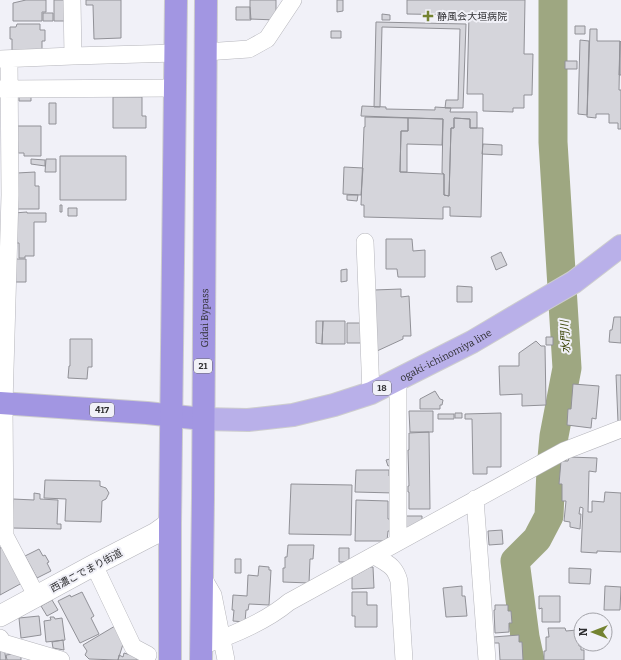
<svg xmlns="http://www.w3.org/2000/svg" width="621" height="660" font-family="Bitter,'Noto Sans JP',serif">
<style>
.lines{fill:none;stroke-linecap:round;stroke-linejoin:round}
.river{stroke:#9ea781;stroke-width:29}
.building{fill:#d5d5db;stroke:#919197}
.minor-casing{stroke:#b5b5bb;stroke-width:18}
.tertiary-casing{stroke:#b5b5bb;stroke-width:22}
.primary-casing{stroke:#cdcdce;stroke-width:24}
.trunk-casing{stroke:#cdcdce;stroke-width:24}
.minor{stroke:#fff;stroke-width:17}
.tertiary{stroke:#fff;stroke-width:21}
.primary{stroke:#b9b0e9;stroke-width:22}
.trunk{stroke:#a296e2;stroke-width:22}
.poi-dot{fill:#748331;stroke:#f1f1f8;stroke-width:1.5}
.labels{text-anchor:middle;stroke-width:4;stroke-linejoin:round;paint-order:stroke}
.shield{fill:#f1f1f8;stroke:#69696d;stroke-width:1}
.shield-label{font-size:9px;font-weight:bold;fill:#2f2f32}
.poi-label{font-size:10px;fill:#2f2f32;stroke:#f1f1f8;text-anchor:start}
.street-label{font-size:10px;fill:#2f2f32;stroke:#f1f1f8}
.water-label{font-size:11px;font-style:italic;fill:#374100;stroke:#f1f1f8}
</style>
<rect width="100%" height="100%" fill="#f1f1f8"/>
<g class="lines">
<path class="river" d="M530,660l-5,-23 -10,-76 22,-22 12,-23 2,-47 3,-33 13,-68 -14,-226v-142"/>
</g>
<path class="building" d="M26,0h20v12h-4v9h-29v-18z
M54,0h13v21h-13z
M86,0h35v38l-27,1 -1,-34h-7z
M250,0h26v20l-26,-1z
M337,0h6v11l-6,1z
M407,0h118l-1,54h9l-1,41h-8v13h-11v4l-30,-1v-17h-16l2,-79 -62,-1z
M236,7h14l1,13h-15z
M43,13h10v8h-10z
M382,14l8,1v5h-8z
M376,22l90,2 -3,84h-18l1,-8h12l2,-71 -78,-2 -2,80h-6z
M17,24h23v6h5v11h-3v11h-30v-13h-2v-12h6z
M575,26h10v8h-10z
M590,29h7v12h23l-1,49h2v39h-3v-6h-9v-9h-13v4l-9,-1z
M331,31h10v7h-10z
M580,40l9,1 -2,74 -9,-1z
M620,41l1,1v33h-2z
M565,61h12v8h-12z
M19,95h12v6h-12z
M113,97h29v19h4v12h-33z
M49,103h7v21h-7z
M362,106l24,1v2l49,1v-3l16,1 -1,4h27v16h-7v-9l-16,-1v10h-3l-2,68 -5,-1v-21l-2,-1 1,-54 -82,-3z
M365,117l43,1v13h-7l-1,41 44,2v21l5,1 2,-68h3v-10l16,1v9h13l-2,89 -31,-1v-9h-7v12l-79,-2v-12h-3l3,-78h1z
M408,118l35,1 -1,26 -35,-1v28h-7l1,-41h7z
M17,126h24v30h-17v-3h-6z
M483,144l19,1v10l-20,-1z
M60,156h66v44h-66z
M31,159l14,1v6l-14,-2z
M46,159h10v13h-11z
M344,167l19,1 -2,27 -18,-1z
M35,172v14h4v23h-22v-36z
M347,195h11l-1,6 -10,-1z
M60,205h2v7h-2z
M68,208h9v8h-9z
M27,212v1h19v9h-12v34h-9v2h-6v-15h-5v-30z
M386,239h26l1,12 12,-1v27h-27l-1,-8h-11z
M501,252l6,13 -11,5 -5,-13z
M13,259h13v23h-12z
M347,269v12l-6,1v-12z
M457,286l15,1v15h-15z
M401,289v8l8,-1 2,40h-8v3l-26,12 -3,-61z
M614,317h7v26l-12,-1 1,-12h2z
M316,321h7l-1,23 -6,-1z
M323,321h22v23h-23z
M347,323h14v20h-14z
M546,337h7v8h-7z
M70,339h22v28h-4l-1,12 -19,-1 1,-12h1z
M536,341l5,5h4l1,59 -24,1v-12l-22,1 -1,-29h20v-13z
M616,375h5v47h-3z
M573,384l26,2 -3,33 -4,-1 -1,10 -24,-3 1,-16h3z
M435,391l5,8 3,1 -1,5h-2v4h-20v-10z
M409,411h24v21h-23z
M455,413h7v5h-7z
M501,413v54h-14v7h-14l-1,-55h-7v-5z
M438,414h16v5h-16z
M429,432l1,77h-21v-17h-1v-6h1l-1,-36h1v-17z
M569,457l28,1 -1,14 -7,-1 -1,41h4v-11l12,1 1,-10 16,1v59l-24,-1v2l-16,-1 2,-44 -3,-1 -1,7h2l-1,15 -10,-2v-5l-6,-1 2,-20h-4v-17h-3l2,-23h7z
M394,458l2,6 -8,2 -2,-6z
M356,470h33v6h5v17l-39,-1z
M45,480l55,1v5l6,2 3,5 -3,6 -4,2 -1,21 -36,-1 1,-22 -22,-1z
M291,484l61,1 -1,50 -62,-1z
M34,493l6,1v5l18,1 -1,24h4v5l-49,-1 1,-29 21,1z
M356,500l32,1v18h3v12h-3l-1,10h-32z
M404,516h18v6l-20,11z
M502,530l1,14 -14,1 -1,-14z
M288,545h26l-1,14h-3l-1,24 -26,-1v-14h2v-11h2z
M2,547l20,36 -22,12v-47z
M339,548h10v14h-10z
M39,549l4,7 2,-1 4,7 -2,1 4,8 -14,7 -12,-22z
M235,559h6v14h-6z
M259,566l10,1v3h2l-2,35 -20,-1 -1,6h-2l-1,12 -12,-1 1,-11h-2l1,-15 14,1 1,-21 10,1z
M370,567h3l1,21 -22,1v-12z
M569,568l22,1 -1,15 -21,-1z
M462,586v10h3l2,20 -21,1 -3,-29z
M605,586l16,1 -1,23h-16z
M82,592l12,24 -3,2 8,16 -19,9 -22,-42 12,-6 1,2z
M352,592h15v13h10v22h-22v-11h-3z
M539,596h21v26h-18v-14l-3,1z
M52,600l6,10 -11,6 -6,-10z
M495,605h13v6h3l1,12h-3v9l-14,1 -1,-23h1z
M586,615h13v5h-13z
M39,616l2,19 -20,3 -2,-20z
M50,617h4l1,2 7,-1 3,22 -19,2 -2,-21 7,-1z
M115,626l9,15 -6,19 -29,-1 -4,-4 2,-4 -4,-6z
M548,628h17l1,3 11,-1v9h2v7h2v4h3v10h-40v-9h2v-14h3z
M519,635v7h3l1,18h-23l-1,-17h-6v-6z
M63,640l1,10 -11,-2 -1,-6z
M0,647h4l2,13h-6z
M21,653v7h-14l-1,-5z
M124,653l14,4 -1,3h-19l1,-5 4,2z"/>
<g class="lines">
<g class="minor-casing">
<path id="minor" d="M205,52l44,-3 18,-10 26,-39
M73,56l103,-3
M0,59l73,-3 -1,-56
M9,59l1,136 -6,209 1,132 32,61
M0,89l176,-1
M365,242l6,151
M398,380v162
M475,499l12,161
M375,556c13,8 20,10 24,25l5,79
M94,565l39,82 15,8
M202,576l11,19 13,65
M0,638l3,5 58,17
M201,646c30,-10 63,-23 88,-44l253,-139 22,-12 57,-22"/>
</g>
<g class="tertiary-casing">
<path id="tertiary" d="M0,616l94,-51 62,-32 14,-10"/>
</g>
<g class="primary-casing">
<g id="primary">
<path id="s1" d="M203,419l45,1 45,-5 41,-10 37,-12 101,-51 71,-42 31,-18 47,-36"/>
</g>
</g>
<g class="trunk-casing">
<g id="trunk">
<path d="M0,403l147,10 56,6"/>
<path d="M170,660v-137l6,-523"/>
<path id="s2" d="M201,660l2,-162 3,-498"/>
</g>
</g>
<use href="#minor" class="minor"/>
<use href="#tertiary" class="tertiary"/>
<use href="#primary" class="primary"/>
<use href="#trunk" class="trunk"/>
</g>
<path class="poi-dot" d="M426 10h4v4h4v4h-4v4h-4v-4h-4v-4h4z"/>
<g class="labels">
<g class="shield">
<rect x="194" y="359" width="18" height="14" rx="3"/>
<rect x="373" y="381" width="18" height="14" rx="3"/>
<rect x="90" y="403" width="24" height="14" rx="3"/>
</g>
<g class="shield-label">
<text x="203" y="369">21</text>
<text x="382" y="391">18</text>
<text x="102" y="413">417</text>
</g>
<g class="poi-label">
<text x="437" y="20">静風会大垣病院</text>
</g>
<g class="street-label">
<text dy="4" stroke="none"><textPath href="#s2" startOffset="342">Gidai Bypass</textPath></text>
<text dy="4" stroke="none"><textPath href="#s1" startOffset="255">ogaki-ichinomiya line</textPath></text>
<text transform="translate(86 570) rotate(-28)" y="4">西濃こでまり街道</text>
</g>
<g class="water-label">
<text transform="translate(565 337) rotate(-93)" y="4">水門川</text>
</g>
</g>
<g transform="translate(593 632) rotate(270)"><circle r="19" fill="#f1f1f8" stroke="#a3a3a9"/>
<path d="M0-3L7 15L0 10L-7 15Z" fill="#748331"/>
<text y="-6" font-size="11" font-weight="bold" text-anchor="middle" fill="#2f2f32">N</text>
</g>
</svg>
